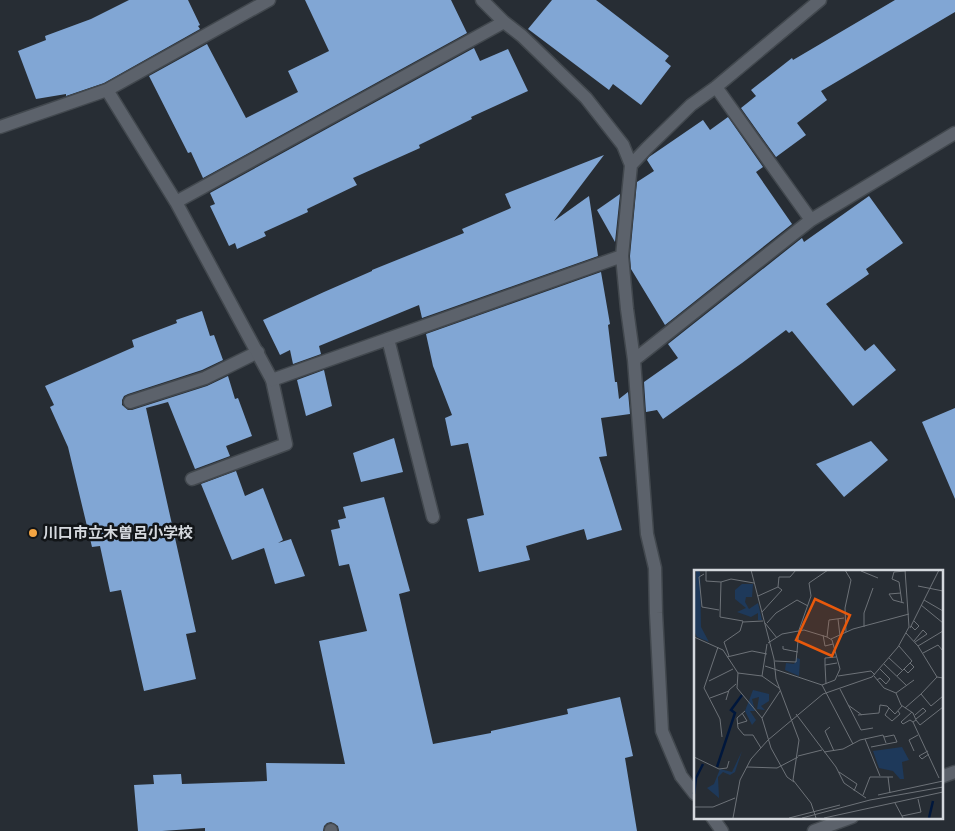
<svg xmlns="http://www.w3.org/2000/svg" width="955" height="831" font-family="Lora,'Noto Sans JP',serif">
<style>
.building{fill:#81a6d4}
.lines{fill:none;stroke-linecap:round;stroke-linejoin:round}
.lane-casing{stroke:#42484e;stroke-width:15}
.street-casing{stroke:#42484e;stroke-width:15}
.lane{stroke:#5c626b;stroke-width:12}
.street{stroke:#5c626b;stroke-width:12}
.poi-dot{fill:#f3a442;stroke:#121518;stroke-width:2}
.labels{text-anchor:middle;stroke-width:5;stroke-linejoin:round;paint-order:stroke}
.poi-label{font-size:15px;font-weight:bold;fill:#d5d9de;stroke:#121518;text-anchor:start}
.inset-river{fill:none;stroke:#00173c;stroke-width:2.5}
.inset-road{fill:none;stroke:#6d7278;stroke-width:1}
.view{fill:#e8590c;fill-opacity:0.15;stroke:#e8590c;stroke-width:2.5}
.inset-edge{fill:none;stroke:#d5d9de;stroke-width:2.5}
</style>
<rect width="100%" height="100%" fill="#272d34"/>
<path class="building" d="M129,0h59l12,25 -2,1 2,3 -96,54 -38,13v-2l-30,5 -18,-48 28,-11 -1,-4 46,-17z
M305,0h146l16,33 -264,145 -12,-26 -3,1 -39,-77 58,-32 39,74 52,-26 -10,-21 41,-20z
M552,0h44l73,56 -4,5 6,5 -30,39 -28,-21 -4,6 -81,-61z
M895,0h60v12l-134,79 6,9 -30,23 9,12 -30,22 -35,-49 15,-12 -5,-6 41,-32 1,2z
M474,48l6,13 28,-12 20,42 -57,26 1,2 -53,26 1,3 -67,30 4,7 -50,24 1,3 -44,20 2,4 -29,13 -2,-6 -6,3 -19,-40 5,-2 -5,-11z
M728,117l35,50 -7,5 36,52 -127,101 -34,-56 -1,-13 7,-74 17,-11 -7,-11 2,-3 54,-37 7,10z
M604,155l-50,66 35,-25 9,60 -176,62 -3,-13 -100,41 2,8 -28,10 -3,-14 -10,5 -17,-35 61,-28 48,-21v-1l92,-37 -2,-4 49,-21 -6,-14z
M620,194l-5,48 -18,-32z
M869,196l34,47 -37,26 3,5 -43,30 39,47 9,-7 22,26 -43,36 -61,-75 -3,2 -3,-3 -44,33 -79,56 -6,-9 -11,2 -2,-30 34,-24 -10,-14 134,-106 2,4z
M601,272l9,52 -2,1 7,57h2l2,17 9,-7 2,22 -29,4 6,38 -8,1 23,73 -35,10 -3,-11 -58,17 4,14 -51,12 -12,-53 17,-4 -16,-72 -17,3 -6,-28 7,-3 -19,-49 -7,-32z
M202,311l8,25 4,-1 9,25 -21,10 -74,24 -4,2 -2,4v5l6,5h4l75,-24 21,-10 7,23 3,-1 14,38 -26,10 4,10 -35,13 -27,-67 -22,6 50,224 -10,2 10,45 -52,12 -23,-101 -11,2 -10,-46 -8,1 -24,-100 -18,-40 4,-2 -9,-19 89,-39 -2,-7 45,-17 -1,-3z
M324,370l8,36 -26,10 -9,-36z
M955,408v91l-33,-77z
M394,438l9,34 -42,10 -8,-29z
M871,441l17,19 -44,37 -28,-33z
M236,471l9,25 18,-8 20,52 -5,3 13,-4 14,37 -30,8 -11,-36 -32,12 -31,-76z
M384,497l26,94 -11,3 34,150 58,-11v-2l77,-17 -1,-5 53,-12 13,59 -8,2 12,73h-298l-1,-5 -7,-4 -4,1 -3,3 -1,5h-118v-3l-43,3h-24l-4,-46 20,-1 -1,-9 28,-1 1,10 85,-3 -1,-18 79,1 -26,-123 48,-10 -18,-67 -10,2 -8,-36 9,-2 -2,-8 8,-2 -3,-11z"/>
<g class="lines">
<g class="lane-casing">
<path id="lane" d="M388,339l45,178
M130,402l75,-24 53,-26
M192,479l94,-35 -14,-64
M331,830v1"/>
</g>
<g class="street-casing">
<path id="street" d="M482,0l22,22 18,14 64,62 37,47 8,20
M107,90l69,112 96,178 350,-124
M0,127l107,-37 162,-90
M176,202l328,-180
M811,220l144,-87
M634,360l177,-140 -95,-133
M941,777l14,-5
M695,794l-14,-18 -19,-45 -6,-118 -1,-45 -8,-34 -13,-174 -7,-51 -5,-53 9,-91 16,-17 44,-43 25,-18 104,-87
M712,817l10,14
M814,831l38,-14"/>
</g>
<use href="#lane" class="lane"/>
<use href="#street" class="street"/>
</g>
<circle class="poi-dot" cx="33" cy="533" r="5"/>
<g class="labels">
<g class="poi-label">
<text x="43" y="538">川口市立木曽呂小学校</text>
</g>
</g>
<g transform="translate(694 570)">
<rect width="249" height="249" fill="#272d34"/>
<path d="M2,0l4,2 1,55 8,15 -12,-5 -3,-6zM48,14h11l-1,13h-6l-1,5 4,7 9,-6 4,17h-4v-7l-7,4 -14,-5 9,-4 -11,-9v-9zM103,88l3,1 -1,17 -14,-6 1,-7 8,1zM59,120l16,4v7l-8,5 4,4 -8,-1 2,-12 -7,2 3,12h-5l6,9 -4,5 -7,-14zM208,177l7,13 -7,2 2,17h-4l-7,-8 -14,-3 -6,-17zM48,181l-7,21 -5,3 -7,-3 -5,5 1,21 -12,-10 7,-4 6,-15 12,3z" fill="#1e395a"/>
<path class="inset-river" d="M23,197l18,-54 -4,-3 11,-15M0,224l2,-16 7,-14M235,248l4,-17"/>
<path class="inset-road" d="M12,0v11l15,1M57,0l23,89 2,20 23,61 -6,40 18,23 5,15M151,0l6,10 -6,28 1,24M167,1l17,7M10,4l-5,3 3,30 17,3M224,16l25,5M207,23l-12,1 4,6 11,3M64,26l20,-9M230,30l19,11M208,33l-3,-21 -7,-3 2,-7 12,-1M227,35l22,18M68,42l20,-22 -4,-3 1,-10h11l6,-7M144,49l2,17M49,52l20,-1M71,53l12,15M73,53l9,-10 21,-13 11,6M217,56l4,4 4,-4 -5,-5M170,57v-14l9,-25M216,58l29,-58M212,63l12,13 19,31 6,1M129,65l2,11 8,-2M0,67l29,13 15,23 24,3 17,12M133,67l2,-17 15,-2M137,69l22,-10 56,-15M220,71l9,-11 4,4 -12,8M89,76v3l15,3M224,76l25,-15M24,77l-14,41 16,31 2,18M229,83l15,-8 5,6M35,86l-5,-14 16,-11 3,-10 -23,-4 1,-35 10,-3 23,4M33,87l25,-6 15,3M142,87l-11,1v7l12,-2M195,88l13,12M81,91l21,1 3,-32 12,-34 -2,-13 19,-13M190,94l23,22M131,95l1,19M71,96l57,19 13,-5 5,-11 -8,-29 -5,-3 -23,-7 -22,4 -14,9M210,99l4,4 6,-6 -4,-4M44,103l-1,15 25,30M68,106l5,-32M144,106l33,-5 4,4M180,106l10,12 12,5 5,12 12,8 3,7M203,106l15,-15 -13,-15M183,110l3,-2 6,6 4,-5 -10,-10M15,111l24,-12M128,115l31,59M146,119l21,41 12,-2M86,121l-18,27 9,30 16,29 7,5M202,123l18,-13M227,124l16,-17M16,128l19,-7M32,130l3,-10 7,-6M154,135l14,10M195,138l-4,7 7,6 8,-7 -2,-3M211,138l16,-14 10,12 12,-10M51,141l-8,7 1,10 6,7h9l8,13M218,142l-11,10 2,2 7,-4 3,2M102,144l40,53 8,16 22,15M164,145l21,-2 1,-8 7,1 8,8 7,-8M221,145l8,-7 3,3 -10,8M43,154l10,-3 -5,-8M136,157l-5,4 9,20M171,169l15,37M177,177l26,-5 -3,-7 -10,2M220,181l-5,-11 9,-5M234,181l-9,5 3,3 7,-5M130,182l19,-3 17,-9 23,-5 3,8M104,186l24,-6M0,187l25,12 8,-1 2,-7M53,197l30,1 21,-11M145,202l18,12 -3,7M194,207l2,16M245,208l-26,-56 3,-2 4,5 23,-18M169,225l7,-18h23M184,225l65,-14M201,233l8,15M0,237h19l22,-9M208,246l19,-4 -3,-13M39,248l7,-38 11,-21 17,-19 55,-46 49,-17 26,-30 11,-20 -4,-57M95,248l51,-13M108,248l68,-18 73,-13M130,248l119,-26"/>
<path class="view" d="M121,29l35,16 -18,41 -36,-16z"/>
<rect width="249" height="249" class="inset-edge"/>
</g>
</svg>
